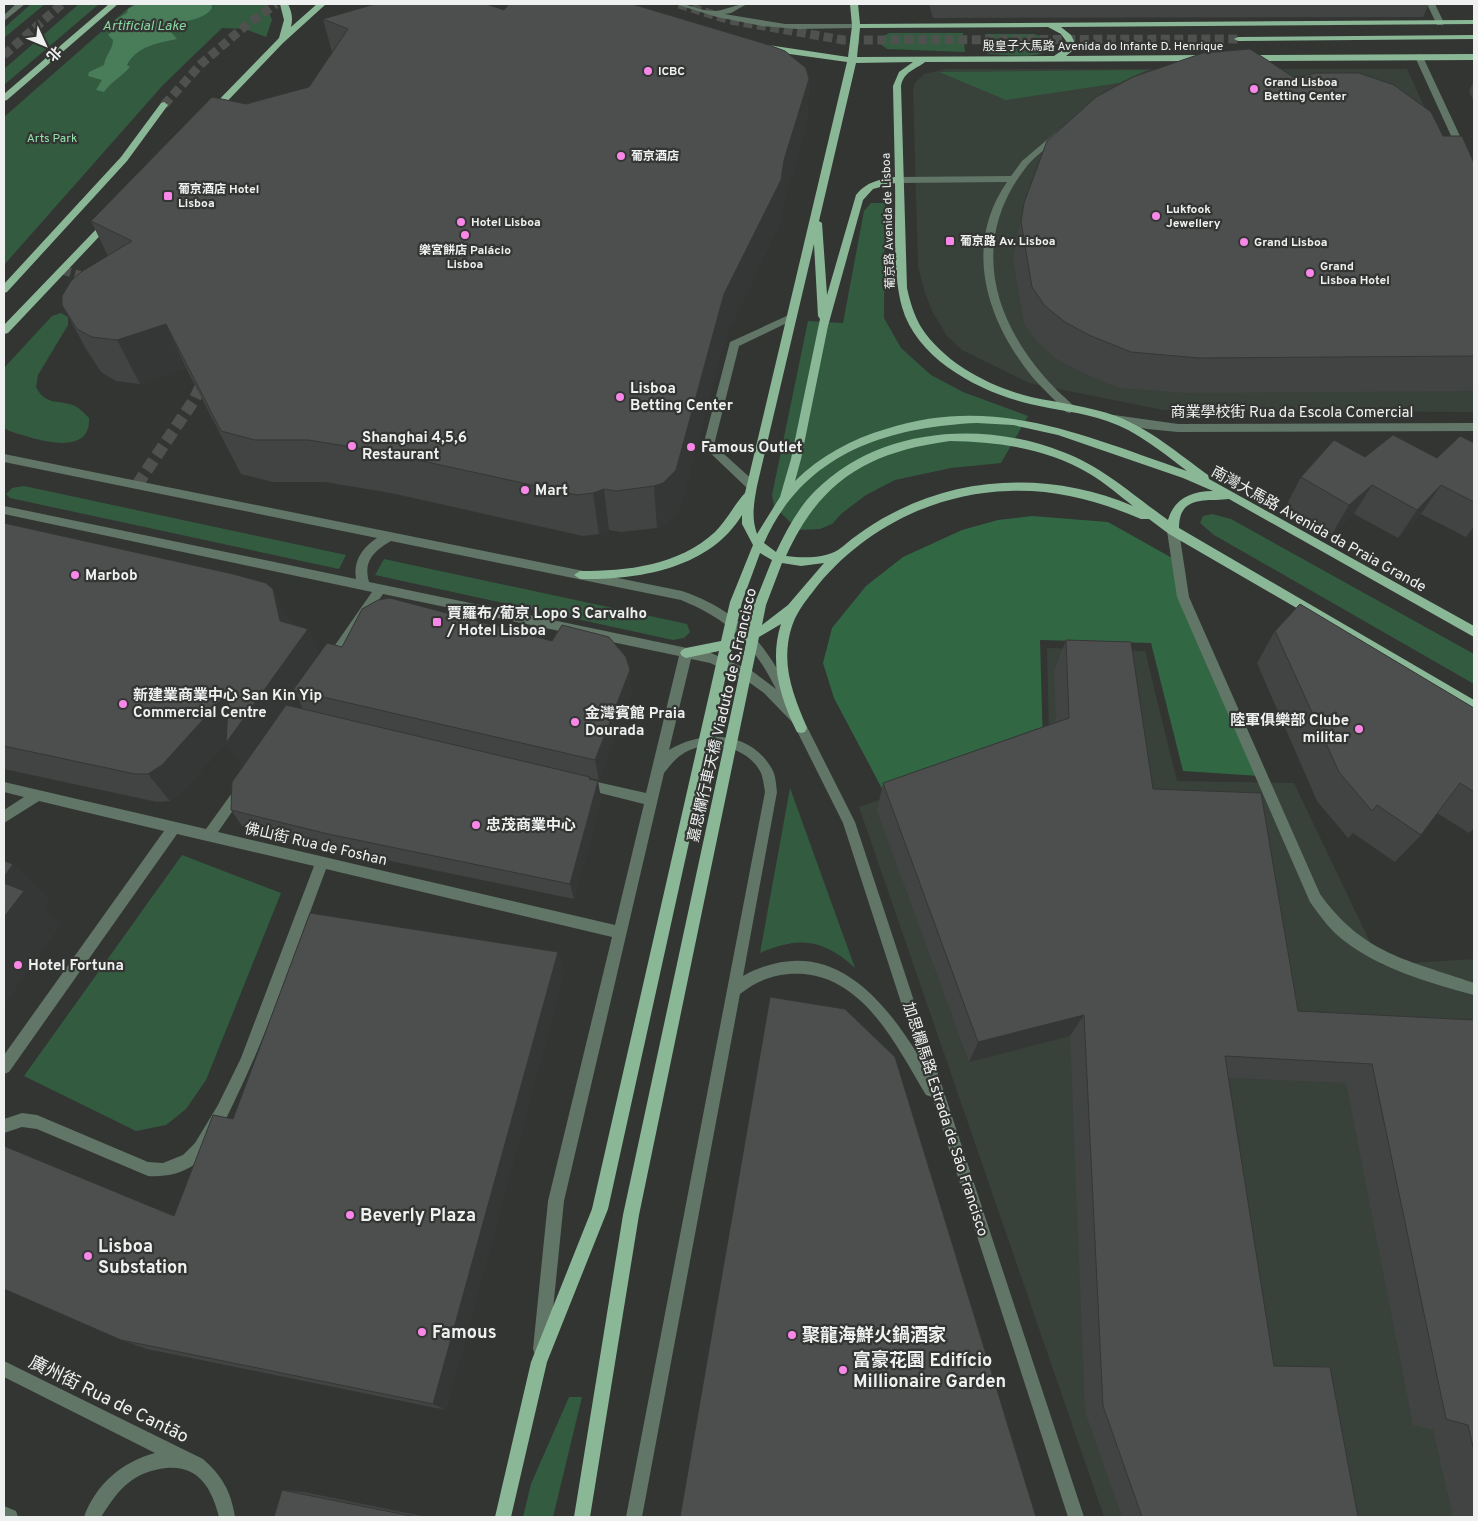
<svg xmlns="http://www.w3.org/2000/svg" width="1478" height="1521" font-family="Overpass,'Noto Sans SC',sans-serif">
<style>
.built{fill:#39413b}
.green{fill:#335b40}
.forest{fill:#326744}
.water{fill:#497d59}
.lines{fill:none;stroke-linecap:round;stroke-linejoin:round}
.minor-tunnel-far1{stroke:#4f514f;stroke-width:9;stroke-dasharray:9 4.5;stroke-linecap:butt}
.minor-tunnel{stroke:#4f514f;stroke-width:12;stroke-dasharray:12 5.5;stroke-linecap:butt}
.major-tunnel{stroke:#4f514f;stroke-width:9;stroke-dasharray:9 4.5;stroke-linecap:butt}
.minor{fill:#617666;fill-rule:evenodd}
.major{fill:#8ab897;fill-rule:evenodd}
.wall{fill:#414442;fill-rule:evenodd}
.shaded-wall{fill:#353736}
.building{fill:#4c4f4d;stroke:#353736}
.poi-dot{fill:#f987e8;stroke:#333533;stroke-width:2}
.labels{text-anchor:middle;stroke-width:4.5;stroke-linejoin:round;paint-order:stroke}
.far-street-label{font-size:12px;fill:#eff1f0;stroke:#333533}
.far-poi-label{font-size:12px;font-weight:bold;fill:#eff1f0;stroke:#333533;text-anchor:start}
.far-park-label{font-size:12px;fill:#93e3ab;stroke:#333533}
.far-water-label{font-size:14px;font-style:italic;fill:#89d8a1;stroke:#333533}
.poi-label{font-size:15px;font-weight:bold;fill:#eff1f0;stroke:#333533;text-anchor:start}
.street-label{font-size:15px;fill:#eff1f0;stroke:#333533}
.near-poi-label{font-size:18px;font-weight:bold;fill:#eff1f0;stroke:#333533;text-anchor:start}
.near-street-label{font-size:18px;fill:#eff1f0;stroke:#333533}
</style>
<rect width="100%" height="100%" fill="#333533"/>
<path class="built" d="M946,69h461l67,145v198l-311,-2 -134,-27 -67,-33 -15,-14 -14,-23 -8,-20 -7,-27 -5,-176 2,-7 9,-9z
M1047,648l98,3 32,130 117,2 87,182 93,-6v558h-370l-245,-710 190,-68z"/>
<path class="green" d="M31,4h14l-41,34v-10z
M79,4h20l-95,81v-16z
M133,4h133l6,16 -6,17 -21,-8 -23,-1 -59,57 -159,180v-148z
M889,33h74l2,19 -78,-3 -8,-6 1,-5z
M985,34h49l20,7 1,6c-17,14 -47,7 -68,7z
M1147,70l-28,13 -113,17 -67,-28z
M871,203h14l-1,115 17,30 30,27 32,17 65,24 -27,47 -50,5 -56,12 -29,15 -25,19 -9,10 -12,5 -22,1 -24,-24 -2,-11 36,-174 35,2 21,-112z
M61,313l7,4v8l-30,50 -2,12c9,18 21,13 37,18 6,2 11,8 16,13 2,35 -41,25 -63,18 -7,-2 -16,-4 -22,-8v-60l48,-52z
M24,486l322,69 -7,14 -329,-71 -4,-4 6,-6z
M1212,514l19,5 243,135v30l-260,-149 -14,-12 3,-7z
M384,559l294,63 9,2 3,8 -6,6 -11,2 -298,-65z
M790,788l65,180c-32,-29 -55,-32 -95,-15z
M182,855l99,38 -75,187 -20,29 -20,16 -30,6 -112,-55z
M569,1397h13l-29,120h-30l8,-33z"/>
<path class="forest" d="M1032,516l76,6 64,36 88,218 -77,-5 -32,-128 -111,-3 3,107 -156,51 -53,-100 -11,-35 9,-35 34,-42 37,-29 59,-27 36,-10z"/>
<path class="water" d="M137,4h74l1,4c-10,15 -32,9 -41,24l6,7c-19,4 -40,7 -50,26l3,2c-9,10 -19,15 -26,25l-8,-2 6,-10 -14,-4 1,-4 15,-7c1,-9 9,-16 9,-25l-5,-5 4,-4 -2,-2 6,-6 -1,-3 12,-7 1,-4z"/>
<g class="lines">
<path class="minor-tunnel-far1" d="M62,270l31,9
M199,389l6,-12"/>
<path class="minor-tunnel" d="M137,485l57,-85 6,-12"/>
<path class="major-tunnel" d="M679,4l51,16 113,20 395,-1
M4,55l58,-51
M164,105l37,-41 43,-37 32,-23"/>
<path class="minor" d="M16,4h9l-21,17v-6z
M675,4c14,-1 27,8 40,7 12,-1 20,-7 32,-7l-16,9 -7,1 61,10h71l4,2 -4,2 -59,1 -35,-3 -45,-9z
M1427,4h8l9,19 -1,2h-6z
M1419,54l4,3 51,109v12l-5,-3 -54,-118z
M1061,128l3,1v4c-12,11 -27,21 -37,33 -54,68 -39,144 15,208 9,11 21,22 32,32l1,3 -5,4 -4,-1c-10,-11 -22,-22 -32,-33 -47,-57 -72,-132 -27,-197l-108,1 -5,-3 5,-3 112,-1 11,-15z
M791,314l5,3 -1,2 -56,27 -25,99 42,38 1,3 -5,4 -4,-1 -45,-43 27,-104z
M1114,415l64,9 296,-1v8l-296,1 -31,-3 -37,-7 -1,-3 1,-3z
M4,454l678,137c58,20 83,52 110,105l-4,4 13,15 54,107 229,695h-16l-136,-420 -6,-2c-29,-48 -60,-115 -122,-121 -25,-2 -45,5 -64,20l-98,523h-16l139,-725c-1,-6 -2,-14 -4,-19 -12,-25 -47,-33 -71,-23 -12,5 -19,14 -26,23l-100,428 -15,148 -2,6 -6,2 -6,-2 -2,-6 15,-148 64,-264 -286,-68c-29,77 -55,157 -91,231 -10,21 -22,48 -40,64 -13,10 -31,13 -47,12l-111,-47 -15,-2 -18,6v-14l18,-6 15,2 111,47 15,1 20,-8 12,-12 23,-38 23,-47 73,-192 -137,-32 -168,238 -5,2v-19l160,-224 -125,-30 -35,22v-13l20,-13 -20,-5v-10l202,47 31,-43 4,-2 4,2 2,4 -29,42 397,93 29,-121 -64,-16 -2,-4 2,-4 4,-1 62,14 33,-137 -296,-62 -49,70h-8l-2,-3 2,-3 46,-66 -368,-78v-8l352,73c-3,-18 6,-31 21,-41l-373,-76zM391,541l290,59c48,20 72,43 95,89l-24,-18 -41,-18 -342,-71c-6,-21 5,-31 22,-41zM691,659l19,4 33,15 21,15 29,30 50,100 75,232c-40,-65 -94,-123 -175,-79l34,-184c-1,-7 -1,-16 -5,-23 -21,-38 -69,-40 -103,-19z
M1173,527l6,4 10,66 131,297c43,60 88,66 154,89v12c-44,-12 -94,-26 -131,-55 -13,-10 -23,-24 -33,-38l-133,-305 -10,-66z
M4,1361l199,98c19,17 28,32 32,58h-16c-7,-28 -20,-52 -53,-49 -15,2 -27,6 -39,16 -11,9 -18,21 -26,33h-17c11,-32 39,-56 71,-64l-151,-76z
M4,1506l12,5 2,6h-14z"/>
<path class="major" d="M109,4h9l-111,96 -3,1v-7z
M280,4h8c4,8 5,15 3,23l26,-23h9l-43,39 -68,71h-6v-4l70,-72 5,-18z
M850,4h8l2,20 614,-4v4l-413,3 10,8 3,6 -2,10 -6,5 136,-1 4,3 -4,3 -277,1c-10,8 -21,9 -24,24l6,202c3,14 7,27 14,39 23,36 69,60 110,70 28,6 57,9 85,19 34,13 63,38 92,59l1,4 265,147v11l-245,-138c-22,3 -50,-5 -50,29l295,172v11l-305,-177 -20,-15h-8c-42,-18 -86,-30 -132,-28 -74,2 -144,37 -191,94 -16,21 -26,31 -30,59 -4,30 8,57 19,84l-2,4 -4,1 -4,-1c-17,-34 -28,-71 -16,-108l-22,13 -120,578 -49,302h-16l49,-302 123,-572 -14,5 -124,561 -61,153 -36,155h-16l36,-155 61,-153 127,-558 -33,7 -4,-2 -2,-3 2,-3 4,-2 35,-7 9,-39 23,-57 -11,-21v-9c-33,54 -104,65 -162,64l-6,-4 6,-4c47,0 98,-5 135,-39 12,-12 19,-27 30,-39l102,-431 -79,-11 -4,-3 4,-3 80,12 4,-31zM1048,27l13,7 5,7 -2,8 -10,7 -197,1 3,-29zM913,62l-14,10 -6,14 2,91c-15,2 -29,5 -39,18l-29,100 -5,-72 -3,-2 37,-158zM895,183c1,38 -3,88 7,124 15,53 78,85 128,97 25,6 52,8 77,17 30,10 55,31 80,50 -103,-35 -191,-77 -301,-42 -34,10 -66,27 -91,52l6,-22 27,-133 35,-126 10,-11zM814,244l4,72 2,3 -29,140 -11,38 -23,37c-6,-17 -3,-31 0,-48zM977,423l36,2 45,10 125,43 30,13c-22,0 -39,8 -45,29 -34,-24 -65,-53 -105,-68 -81,-32 -184,-25 -248,39 -17,17 -29,40 -39,61l-12,-9c39,-89 122,-116 213,-120zM950,441c49,1 97,7 140,33 15,9 29,21 43,32 -77,-33 -168,-32 -242,8 -12,6 -24,14 -35,22 -6,4 -12,10 -18,14 -15,9 -36,8 -52,6 35,-77 83,-104 164,-115zM760,553l12,7 -18,45 -6,27 -14,5 8,-35zM782,563l19,3 23,-3 -36,42 -26,20 4,-20z
M1474,35v4l-236,2 -4,-2 4,-2z
M1474,54v6l-225,1 -4,-3 4,-3z
M164,102l4,3 -41,56 -120,131 -3,1v-9l117,-127 40,-54z
M109,218l3,1v4l-104,110 -4,1v-9l102,-106z"/>
</g>
<path class="wall" d="M929,4h500l-6,13 -490,1z
M504,10l305,69 -2,45 -24,81 -4,20 -54,113 -46,174 -13,12 -9,4 -36,4 -12,-2 -10,4 -16,2 -192,-43 -66,-11h-52l-32,-8 -55,-106 -46,16 -24,-3 -15,-9 -15,-23 -24,-44 46,-49 -17,-35 155,-117 63,-17 23,-35 -9,-33z
M1295,78l148,58 31,27v228l-288,2 -67,-5 -40,-17 -24,-13 -18,-16 -13,-19 -11,-64 11,-56z
M1474,81v21l-5,-11z
M1474,443v86l-8,8 -45,-23 -23,24 -44,-24 -22,20 -46,-28 15,-29 64,-20 72,1z
M4,523l269,66 15,31 1,3 19,6 11,24 23,-6 290,43 -33,90 -9,-2 11,20 -27,101 -237,-49 -95,-24 -11,-16 11,-43 -16,-24 -44,49 -12,9 -13,1 -153,-33zM297,696l6,13 -13,-3z
M1275,631l199,77v120l-5,5 -32,-20 -16,22 -26,27 -42,-29 -5,5 -31,-37 -60,-138z
M1066,640l87,149 145,222 176,9v497h-21l-20,-87 -20,-5 -67,-342 -117,-5 45,288 84,151h-236l-37,-105 -15,-376 -101,26 -92,-251 6,-28 173,-61 -2,-51z
M558,952l6,21 -118,437 -299,-61 -26,-9 53,-124 59,-97z
M282,1490l22,2 123,25h-153z"/>
<path class="shaded-wall" d="M809,79l-2,45 -24,81 -4,20 -54,113 -46,174 -13,12 -9,4 -3,-42 70,-192 60,-134z
M166,324l20,44 -46,16 -23,-44z
M1372,485l-18,29 -22,20 17,-29z
M1441,485l-20,29 -23,24 19,-28z
M604,489l5,41 -10,4 -6,-41z
M1474,526v3l-8,8z
M273,589l15,31 6,28 14,-19 14,31 -29,30 4,6 -53,75 -18,-28 -44,49 -12,9 -22,-27 81,-83 51,-70z
M630,670l2,20 -33,90 -4,-20z
M598,781l3,17 -27,101 -4,-15z
M13,864l38,36 -7,9 17,16 -57,80v-128z
M558,952l6,21 -118,437 -13,-6z
M1084,1015l-14,21 -101,26 9,-20z"/>
<path class="building" d="M375,4h111l18,6 5,-6h123l134,40 19,7 21,17 3,11 -25,81 -3,20 -57,114 -48,176 -13,13 -9,3 -38,5 -12,-2 -11,4 -16,2 -200,-44 -69,-11h-53l-34,-9 -55,-107 -49,16 -25,-3 -15,-8 -15,-24v-9l9,-15 10,-9 51,-31 -41,-20 121,-124 34,7 63,-17 39,-58 -25,-10z
M1250,49l45,29 21,-5h43l35,12 37,27 12,24h19l12,27v193l-275,2 -68,-6 -42,-17 -24,-13 -20,-16 -13,-19 -11,-65 3,-19 23,-62 49,-44 37,-20 70,-24z
M1393,435l44,23 23,-22 14,7v59l-33,-17 -24,25 -45,-25 -23,20 -48,-28 33,-37 31,17z
M4,523l229,51 33,9 7,6 7,32 28,8 -82,114 3,-52 -67,74 -14,9h-13l-131,-28z
M390,598l162,43 10,-16 47,12 17,20 4,13 -35,90 -302,-70 34,-47 15,4 20,-38 16,-9z
M1300,604l174,104v84l-14,-9 -39,52 -44,-30 -5,6 -33,-39 -64,-141z
M1066,640l65,2 22,147 108,4 37,218 176,9v431l-6,-26 -22,-6 -74,-355 -147,-8 49,310 56,1 28,150h-216l-39,-111 -19,-391 -106,27 -95,-259 186,-65z
M286,705l304,72 -1,2 9,2 -28,103 -242,-50 -97,-24 1,-28z
M4,861l9,3 -9,13z
M4,883l20,8 -20,26z
M310,913l248,39 -125,452 -312,-64 -117,-51v-143l170,70 39,-101 20,4z
M770,997l75,12 50,48 141,460h-356z
M282,1490l134,27h-142z"/>
<g class="poi-dot">
<circle cx="648" cy="71" r="5"/>
<circle cx="1254" cy="89" r="5"/>
<circle cx="621" cy="156" r="5"/>
<rect x="163" y="191" width="10" height="10" rx="2.5"/>
<circle cx="1156" cy="216" r="5"/>
<circle cx="461" cy="222" r="5"/>
<circle cx="465" cy="235" r="5"/>
<rect x="945" y="236" width="10" height="10" rx="2.5"/>
<circle cx="1244" cy="242" r="5"/>
<circle cx="1310" cy="273" r="5"/>
<circle cx="620" cy="397" r="5"/>
<circle cx="352" cy="446" r="5"/>
<circle cx="691" cy="447" r="5"/>
<circle cx="525" cy="490" r="5"/>
<circle cx="75" cy="575" r="5"/>
<rect x="432" y="617" width="10" height="10" rx="2.5"/>
<circle cx="123" cy="704" r="5"/>
<circle cx="575" cy="722" r="5"/>
<circle cx="1359" cy="729" r="5"/>
<circle cx="476" cy="825" r="5"/>
<circle cx="18" cy="965" r="5"/>
<circle cx="350" cy="1215" r="5"/>
<circle cx="88" cy="1256" r="5"/>
<circle cx="422" cy="1332" r="5"/>
<circle cx="792" cy="1335" r="5"/>
<circle cx="843" cy="1370" r="5"/>
</g>
<g class="labels">
<g class="far-street-label">
<text x="1103" y="50">殷皇子大馬路 Avenida do Infante D. Henrique</text>
<text transform="translate(888 221) rotate(-92)" y="4">葡京路 Avenida de Lisboa</text>
</g>
<g class="far-poi-label">
<text x="658" y="75">ICBC</text>
<text x="1264" y="86">Grand Lisboa<tspan x="1264" dy="14">Betting Center</tspan></text>
<text x="631" y="160">葡京酒店</text>
<text x="178" y="193">葡京酒店 Hotel<tspan x="178" dy="14">Lisboa</tspan></text>
<text x="1166" y="213">Lukfook<tspan x="1166" dy="14">Jewellery</tspan></text>
<text x="471" y="226">Hotel Lisboa</text>
<text x="960" y="245">葡京路 Av. Lisboa</text>
<text x="1254" y="246">Grand Lisboa</text>
<text x="465" y="254" text-anchor="middle">樂宮餅店 Palácio<tspan x="465" dy="14">Lisboa</tspan></text>
<text x="1320" y="270">Grand<tspan x="1320" dy="14">Lisboa Hotel</tspan></text>
</g>
<g class="far-park-label">
<text x="52" y="142">Arts Park</text>
</g>
<g class="far-water-label">
<text x="144" y="30">Artificial Lake</text>
</g>
<g class="poi-label">
<text x="630" y="393">Lisboa<tspan x="630" dy="17">Betting Center</tspan></text>
<text x="362" y="442">Shanghai 4,5,6<tspan x="362" dy="17">Restaurant</tspan></text>
<text x="701" y="452">Famous Outlet</text>
<text x="535" y="495">Mart</text>
<text x="85" y="580">Marbob</text>
<text x="447" y="618">賈羅布/葡京 Lopo S Carvalho<tspan x="447" dy="17">/ Hotel Lisboa</tspan></text>
<text x="133" y="700">新建業商業中心 San Kin Yip<tspan x="133" dy="17">Commercial Centre</tspan></text>
<text x="585" y="718">金灣賓館 Praia<tspan x="585" dy="17">Dourada</tspan></text>
<text x="1349" y="725" text-anchor="end">陸軍俱樂部 Clube<tspan x="1349" dy="17">militar</tspan></text>
<text x="486" y="830">忠茂商業中心</text>
<text x="28" y="970">Hotel Fortuna</text>
</g>
<g class="street-label">
<text x="1292" y="417">商業學校街 Rua da Escola Comercial</text>
<text transform="translate(1319 529) rotate(29)" y="5">南灣大馬路 Avenida da Praia Grande</text>
<text transform="translate(722 715) rotate(-77)" y="5">嘉思欄行車天橋 Viaduto de S.Francisco</text>
<text transform="translate(316 844) rotate(13)" y="5">佛山街 Rua de Foshan</text>
<text transform="translate(946 1119) rotate(72)" y="5">加思欄馬路 Estrada de São Francisco</text>
</g>
<g class="near-poi-label">
<text x="360" y="1221">Beverly Plaza</text>
<text x="98" y="1252">Lisboa<tspan x="98" dy="21">Substation</tspan></text>
<text x="432" y="1338">Famous</text>
<text x="802" y="1341">聚龍海鮮火鍋酒家</text>
<text x="853" y="1366">富豪花園 Edifício<tspan x="853" dy="21">Millionaire Garden</tspan></text>
</g>
<g class="near-street-label">
<text transform="translate(109 1399) rotate(26)" y="6">廣州街 Rua de Cantão</text>
</g>
</g>
<rect width="1478" height="1521" fill="none" stroke="#eff1f0" stroke-width="10"/>
<g transform="translate(45 45) rotate(134)" stroke="#333533" stroke-width="4" paint-order="stroke">
<path d="M0-4L9 19L0 12L-9 19Z" fill="#eff1f0"/>
<text y="-8" font-size="14" font-weight="bold" text-anchor="middle" fill="#eff1f0">北</text>
</g>
</svg>
